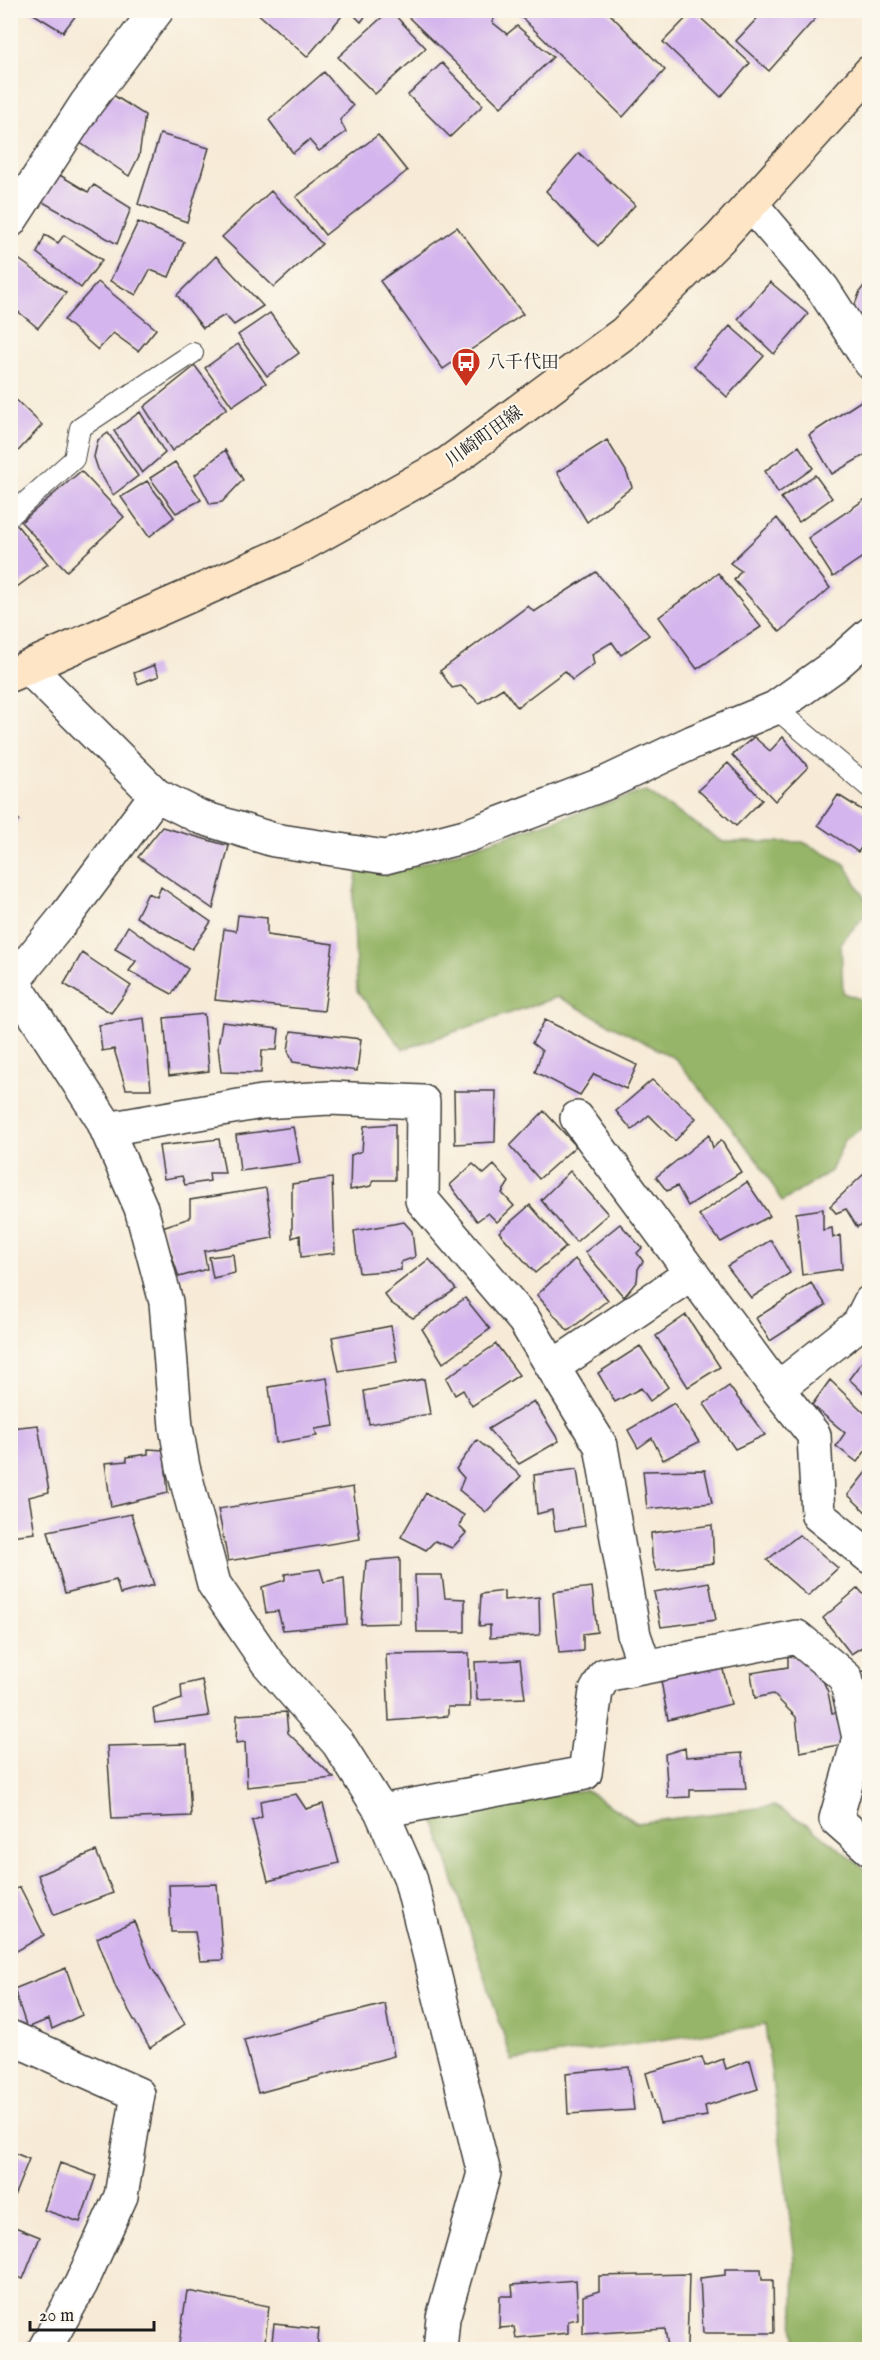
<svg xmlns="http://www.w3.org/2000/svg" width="880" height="2360" font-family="'IM FELL English','Noto Serif JP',serif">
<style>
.forest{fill:#96b568;stroke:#596842;stroke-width:1.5}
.building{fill:#d4b5ed}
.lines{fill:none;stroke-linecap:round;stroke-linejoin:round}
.service-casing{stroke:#3d3b38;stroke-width:22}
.minor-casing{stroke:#3d3b38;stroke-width:36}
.secondary-casing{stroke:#3d3b38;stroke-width:36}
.service{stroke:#fff;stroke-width:20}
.minor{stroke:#fff;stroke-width:33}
.secondary{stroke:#fde5c5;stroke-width:33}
.labels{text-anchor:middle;stroke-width:4.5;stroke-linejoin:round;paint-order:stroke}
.poi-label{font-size:18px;fill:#1c1c1c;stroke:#fbf7ec;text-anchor:start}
.street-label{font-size:18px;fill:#1c1c1c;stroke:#fbf7ec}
</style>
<rect width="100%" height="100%" fill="#fbf7ec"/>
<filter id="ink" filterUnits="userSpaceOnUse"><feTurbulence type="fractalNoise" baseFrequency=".0167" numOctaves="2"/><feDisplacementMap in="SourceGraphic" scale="12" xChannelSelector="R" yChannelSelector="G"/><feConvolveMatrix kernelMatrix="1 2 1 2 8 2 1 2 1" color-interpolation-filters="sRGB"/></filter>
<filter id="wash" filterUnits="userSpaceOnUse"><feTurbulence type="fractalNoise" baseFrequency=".008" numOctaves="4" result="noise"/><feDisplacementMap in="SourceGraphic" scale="24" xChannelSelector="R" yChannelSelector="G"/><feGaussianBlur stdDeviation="1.35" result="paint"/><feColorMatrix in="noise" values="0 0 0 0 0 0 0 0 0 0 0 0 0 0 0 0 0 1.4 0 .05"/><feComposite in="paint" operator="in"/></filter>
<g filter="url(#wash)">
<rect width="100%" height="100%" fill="#f7ebd7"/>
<path class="forest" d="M645,791l78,51h80l42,22 24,42v5l-28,31 2,51 26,9v121l-24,17 -14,31 -49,31 -23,-40 -83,-103 -118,-62 -155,52 -46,-58 -4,-90 5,-35 35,7z
M585,1790l52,33 137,-17 36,20 59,46v477h-76l2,-91 -30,-233 -253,36 -79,-245z"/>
<g id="blocks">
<path class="building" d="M27,10h53l-17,22z
M254,10h79l8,7 -34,40z
M349,10h21l-9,12z
M390,10l36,38 -51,46 -37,-37z
M401,10h98l-7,12 15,12 10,-8 36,31 -52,50z
M514,10h92l59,60 -42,47z
M765,10l56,2 -52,59 -33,-30z
M693,11l57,52 -29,34 -58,-55z
M442,63l41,42 -33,32 -42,-42z
M324,72l29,34 -13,14 6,12 -27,19 -10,-11 -16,13 -24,-33z
M110,93l35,22 -6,41 -10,20 -53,-36z
M160,134l49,14 -22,74 -49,-18z
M378,135l29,36 -82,64 -29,-38z
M579,153l56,52 -37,41 -52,-55z
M58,174l30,18 6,-7 37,23 -14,36 -76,-43z
M271,191l51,53 -48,43 -52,-50z
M138,222l46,20 -15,35 -19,-7 -14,25 -26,-14z
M457,227l66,87 -80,55 -63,-88z
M45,235l13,8 6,-8 38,25 -21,28 -44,-35z
M10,253l56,40 -28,35 -28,-23z
M216,256l47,50 -29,19 -9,-10 -22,13 -26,-33z
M870,278v54l-19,-17 9,-24z
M98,282l58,47 -18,22 -25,-18 -15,17 -34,-30z
M770,282l38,32 -34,40 -36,-35z
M270,313l29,40 -32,23 -29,-41z
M730,326l34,30 -37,41 -33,-31z
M238,344l28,39 -34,23 -27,-38z
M195,366l32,42 -55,43 -28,-44z
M10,394l32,31 -32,35z
M870,395v57l-38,22 -23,-39z
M140,412l25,41 -23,20 -28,-42z
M108,433l30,43 -25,19 -15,-26 -4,-12 4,-17z
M607,440l19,31 6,16 -45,35 -30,-50z
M799,446l14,22 -35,25 -13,-22z
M225,450l18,30 -21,22 -12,2 -15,-29z
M175,462l26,38 -25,13 -26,-35z
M81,471l43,46 -57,54 -46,-49z
M815,475l17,23 -33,24 -18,-24z
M147,481l27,36 -25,20 -28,-40z
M870,496v56l-37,25 -25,-39z
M777,518l53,70 -50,44 -46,-52 7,-9 -11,-8z
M16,524l32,40 -38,28v-63z
M596,572l53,63 -28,20 -9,-13 -20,12 2,10 -22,16 -7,-9 -48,36 -14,-19 -24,15 -18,-17 -9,2 -12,-17 88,-65 6,6z
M718,573l43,54 -64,42 -38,-52z
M154,665l5,11 -21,8 -4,-11z
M754,737l16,14 13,-14 25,30 -33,34 -43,-46z
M728,763l34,37 -26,26 -38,-36z
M838,795l32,20v20l-12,17 -40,-27z
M10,811l9,9 -9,7z
M162,827l67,19 -16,63 -75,-52z
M161,887l50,35 -19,27 -56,-32 12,-24 9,4z
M238,915l29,3v17l66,9 -9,67 -109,-11 9,-71 12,2z
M128,926l60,43 -16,25 -43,-23 7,-10 -21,-12z
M82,953l49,33 -20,27 -47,-29z
M204,1014l5,57 -40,5 -5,-58z
M144,1018l7,71h-25l-12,-40 -12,2 -3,-26z
M545,1020l92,45 -11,24 -32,-15 -14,21 -45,-23 7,-21 -10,-8z
M222,1022l57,7 -2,21h-15l-1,23 -40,-1 -3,-26z
M291,1031l70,8 -4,32 -64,-9 -5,-11z
M652,1080l44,38 -21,23 -26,-26 -17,15 -16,-19z
M454,1091h42l-1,51 -40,2z
M544,1111l32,35 -37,33 -29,-33z
M395,1124v56h-22l-2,6 -21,4 1,-35 11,-4 2,-25z
M293,1127l7,36 -60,8 -4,-36z
M709,1135l4,13 8,-8 20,32 -53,34 -11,-20 -10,5 -11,-14z
M219,1139l6,34h-16l1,8 -25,4 -3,-9 -18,3 -5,-33z
M473,1164l11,10 10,-9 15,17 -7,11 12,13 -17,16 -9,-9 -11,8 -27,-36z
M570,1171l38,43 -32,28 -35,-42z
M867,1171l3,4v45l-13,7 -11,-18 -10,4 -6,-7z
M332,1178l3,75 -34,4 -1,-22 -8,3v-54z
M747,1182l23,34 -49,26 -22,-27z
M266,1188l7,50 -69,13 3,18 -28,8 -17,-50 28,-9v-18z
M530,1205l36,42 -31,26 -36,-41z
M823,1209v21l9,-2 1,10 7,-3 2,34 -40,6 -6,-62z
M404,1222l8,9 3,26 -14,5v8l-42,3 -5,-42z
M620,1224l22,24 -5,5 6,8 -5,8 -1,12 -13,16 -39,-45z
M771,1240l19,33 -39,25 -24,-32z
M233,1254l2,19 -22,5 -4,-21z
M429,1259l27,30 -43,29 -22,-15 -7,-9z
M575,1259l33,41 -40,31 -31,-36z
M811,1283l15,22 -56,36 -14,-23z
M465,1298l25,31 -47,34 -21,-34z
M686,1315l34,52 -32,20 -32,-51z
M391,1326l6,36 -58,9 -7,-34z
M496,1344l23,31 -47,31 -9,-16 -8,5 -9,-17z
M640,1346l28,41 -18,14 -9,-13 -26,14 -17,-29z
M867,1355l3,2v42l-21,-20z
M327,1378l7,48 -19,3 2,7 -41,7 -7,-56z
M424,1379l6,35 -61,10 -5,-33z
M830,1380l40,38v27l-13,17 -21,-16 9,-13 -33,-28z
M729,1386l36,49 -30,14 -31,-45z
M534,1401l25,40 -40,23 -31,-35z
M674,1403l25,39 -36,18 -11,-22 -14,10 -10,-18z
M38,1425l11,67 -20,5 6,36 -25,3v-108z
M477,1440l44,36 -35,36 -27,-22 5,-12 -8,-9z
M148,1449l16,1 4,43 -57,14 -6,-44 22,-2v-4l21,-3z
M870,1467v49l-22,-21z
M577,1469l8,57 -30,5 -3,-21 -15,4 -3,-39z
M705,1470l7,33 -65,6 -4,-38z
M353,1487l7,52 -132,22 -10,-52z
M426,1493l38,22 -5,11 7,7 -14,15 -17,-7 -9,9 -25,-13z
M131,1514l23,71 -34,9 -4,-14 -51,13 -17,-62z
M712,1525l2,38 -58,8 -4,-14 -1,-24z
M799,1535l39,33 -30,28 -41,-36z
M400,1558v65l-39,1 5,-63z
M320,1569l4,13 20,-4 3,46 -64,6 -5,-19 -12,2 -4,-26 23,-7v-6z
M415,1575h27l3,23 20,1v33h-48z
M709,1582l7,38 -55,7 -7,-35z
M592,1587l5,45 -14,2v17l-24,2 -6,-61z
M858,1588l12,14v40l-19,12 -28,-36z
M504,1591v9l35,-3 1,38 -50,3v-13l-11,1 2,-32z
M469,1653l1,54h-22v9l-59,5 -3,-67z
M788,1656l16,2 13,9 11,25 4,21 8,-1 4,32 -44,8 -4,-35 -23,-23 -18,4 -4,-25 37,-6z
M520,1660l5,38 -48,2 -2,-38z
M721,1661l10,43 -63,16 -8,-45z
M870,1669v46l-12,-42z
M202,1680l7,36 -54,7 -2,-14 29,-10 -1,-14z
M286,1712l2,21 46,45 -87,9 -2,-45 -9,1 1,-28z
M187,1744l4,72 -79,3 -5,-73z
M685,1748l1,9 56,-4 4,36 -56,1v7l-22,1 -3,-44z
M296,1794l10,15 17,-5 16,59 -71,18 -16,-60 10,-4 -2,-16z
M96,1851l17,42 -59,22 -16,-40z
M217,1884l6,76 -23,1 -5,-29h-24l-2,-47z
M20,1887l24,48 -34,20v-63z
M134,1921l18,47 33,56 -35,24 -34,-60 -19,-50z
M66,1968l16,47 -30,14 -3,-10 -22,9 -13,-39z
M385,2004l9,52 -136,37 -14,-53z
M702,2057l3,9 18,-7 3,10 24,-9 8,29 -53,17 2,10 -47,7 -14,-50z
M629,2067l5,43 -66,4 -2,-41z
M10,2151l19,8 -18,45h-1z
M60,2163l36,13 -16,46 -36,-12z
M10,2225l30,12 -17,42 -13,-5z
M725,2269h36l1,11h11l1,53h-71l-3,-55 25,-3z
M689,2274l-2,73h-19l-3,-18 -82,5v-38l16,-5v-15z
M576,2280l2,39 -10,2v12l-52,5 -2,-11 -15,1 1,-32h13l-1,-11z
M187,2291l82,15 -5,44h-86z
M274,2324l45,5 -2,21h-46z
M345,2343l28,5v2h-29z"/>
</g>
</g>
<g filter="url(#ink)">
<use href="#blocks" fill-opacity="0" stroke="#3d3b38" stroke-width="1.5"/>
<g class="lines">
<g class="service-casing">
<path id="service" d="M10,516l64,-57 6,-31 113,-75
M775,708l95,80"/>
</g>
<g class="minor-casing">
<path id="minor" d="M751,204l72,85 47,73
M10,221l76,-117 71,-94
M156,795l44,22 74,23 111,17 84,-22 137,-52 87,-41 82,-34 59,-42 36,-32
M10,977l92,142 39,89 25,94 10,125 7,40 31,117 53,78 71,81 43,68 29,66 74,296 -41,145 -3,32
M10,985l56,-69 90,-121 -127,-127
M577,1118l200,271 37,46 4,80 52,42
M107,1129l155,-27 67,-4 94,4 -1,98 102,120 77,126 33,189 11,32
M553,1367l139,-94
M777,1389l82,-65 11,-22
M381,1811l204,-38 11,-82 9,-16 192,-38 49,41 13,60 -23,81 34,30
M10,2037l128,57 -17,102 -40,88 -37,66"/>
</g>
<g class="secondary-casing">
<path id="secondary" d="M10,675l283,-125 154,-86 177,-131 96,-95 150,-166"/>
</g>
<use href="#service" class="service"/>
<use href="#minor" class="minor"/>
<use href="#secondary" class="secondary"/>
</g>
</g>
<defs>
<g id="bus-pin" transform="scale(1.5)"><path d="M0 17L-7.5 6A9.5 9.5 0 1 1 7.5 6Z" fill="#c8321e" stroke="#fbf7ec"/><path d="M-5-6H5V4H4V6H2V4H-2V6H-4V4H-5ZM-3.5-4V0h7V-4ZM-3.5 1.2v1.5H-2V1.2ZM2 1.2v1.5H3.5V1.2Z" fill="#fff"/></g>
</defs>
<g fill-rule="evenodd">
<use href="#bus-pin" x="466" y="362"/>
</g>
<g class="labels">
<g class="poi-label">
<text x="487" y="368">八千代田</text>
</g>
<g class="street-label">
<text transform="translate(484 436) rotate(-36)" y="6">川崎町田線</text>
</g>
</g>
<rect width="880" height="2360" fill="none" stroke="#fbf7ec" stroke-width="36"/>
<path d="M30 2321v9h124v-9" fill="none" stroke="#1c1c1c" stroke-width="3"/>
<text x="39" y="2321" font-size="18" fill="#1c1c1c" stroke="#fbf7ec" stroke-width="4.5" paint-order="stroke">20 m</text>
</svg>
